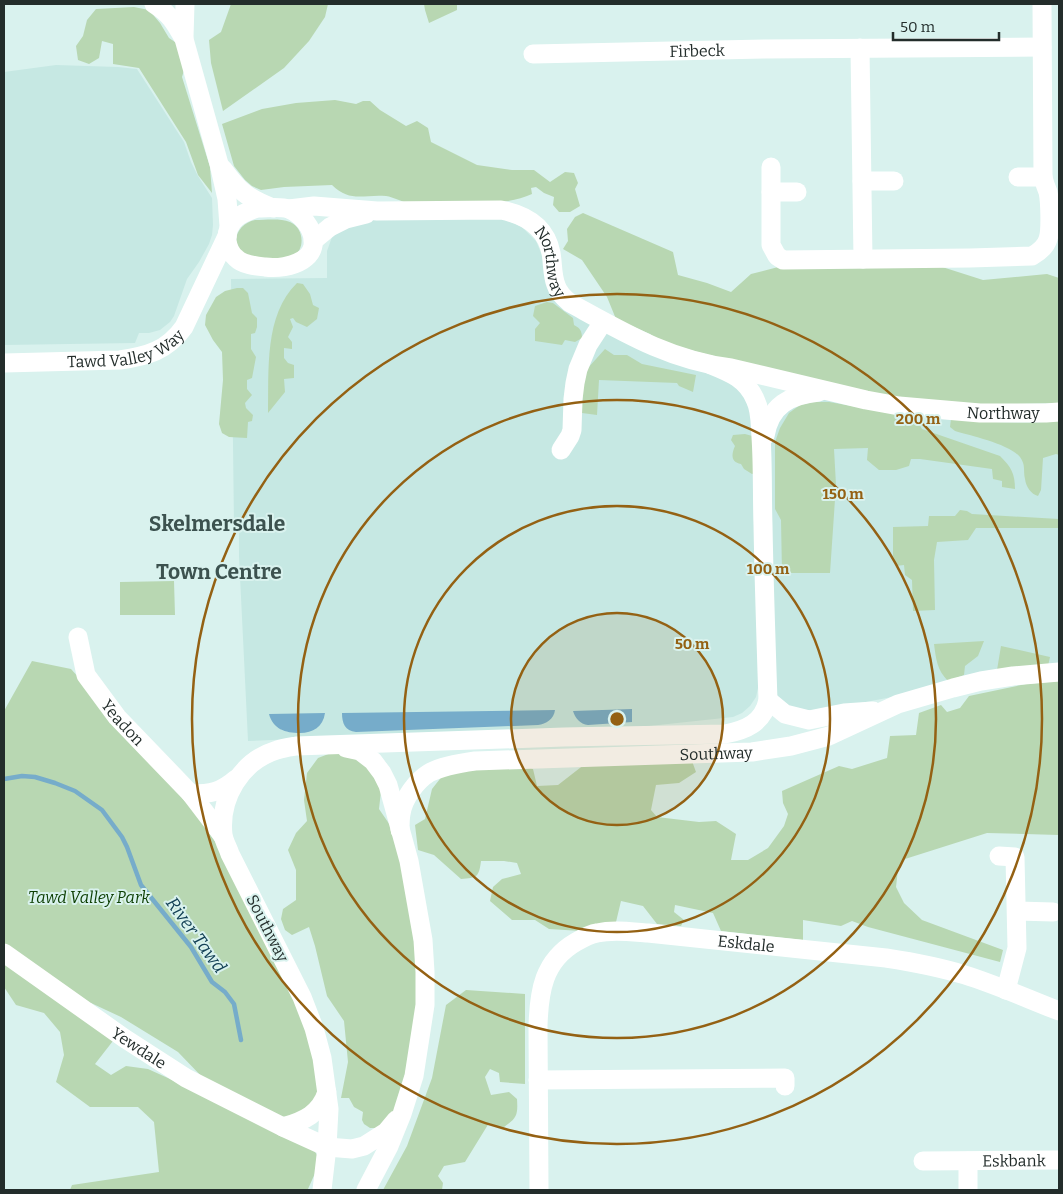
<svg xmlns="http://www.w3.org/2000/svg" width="1063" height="1194" font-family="Bitter,serif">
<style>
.built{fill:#c6e8e3}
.green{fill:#b8d7b2}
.water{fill:#76acca}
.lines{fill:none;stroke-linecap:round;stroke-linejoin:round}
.stream{stroke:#76acca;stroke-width:4.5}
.minor{stroke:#fff;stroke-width:19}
.ring{fill:none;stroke:#946113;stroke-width:2.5}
.labels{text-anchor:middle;stroke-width:4;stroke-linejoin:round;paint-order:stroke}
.street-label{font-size:16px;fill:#232d2b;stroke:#d9f2ee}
.park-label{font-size:16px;font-style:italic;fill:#0d3f03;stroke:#d9f2ee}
.water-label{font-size:18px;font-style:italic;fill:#144156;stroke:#d9f2ee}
.district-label{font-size:21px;font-weight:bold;fill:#3c524f;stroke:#d9f2ee}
.centre{fill:#946113;stroke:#d9f2ee;stroke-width:2.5}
.ring-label{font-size:15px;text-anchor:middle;font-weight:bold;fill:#946113;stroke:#d9f2ee;stroke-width:4;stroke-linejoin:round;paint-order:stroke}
</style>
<rect width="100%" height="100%" fill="#d9f2ee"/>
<path class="built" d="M56,65l62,2 19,2 47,73 7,20 7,14 14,22 1,27 -1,10 -3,9 -10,18 -12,17 -13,37 -4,6 -10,8 -11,3h-10l-4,10 -131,2v-273z
M502,218l20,9 14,14 8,19 2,24 193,100 16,40 3,264 -2,9 -6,9 -8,7 -9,4 -93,10h-49l-343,14 -9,-185v-30h-5l-3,-247 96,-1v-27l5,-14 27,-18z
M810,398l249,21v247l-146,27 -100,19h-16l-22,-16 -6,-256 13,-29z"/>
<path class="green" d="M231,4h97l-3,13 -16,24 -25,27 -61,43 -12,-48 -2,-23 12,-8z
M424,4h33v6l-28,13 -4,-13z
M134,7l15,3 11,13 9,15 9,6 7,23 -3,10 28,90 2,26 -14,-18 -12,-33 -47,-74 -26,-4v-20l-11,-3 -3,17 -10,6 -11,-4 -2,-14 7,-10 4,-16 9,-11z
M335,100l21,4 7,-3h7l10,9 26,16 11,-5 11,7 3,14 46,23 35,5h22l16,12 15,-10 9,1 4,10 -3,6 5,17 -10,6h-11l-6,-7 1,-8 -10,-4 -8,-6 -5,1 1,6c-26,12 -61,9 -88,9 -12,0 -24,1 -35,0 -8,-1 -15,-6 -23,-7 -22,-2 -36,7 -54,-11l-48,2 -23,3 -9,-4 -7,-6 -11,-14 -12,-42 40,-15 34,-6z
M583,213l90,39 5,23 29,8 24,9 20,-18 31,-8 154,-1 47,15 64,-6 12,4v125c-49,1 -98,4 -147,-3 -86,-11 -168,-36 -251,-58l-11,-8 -34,-15 -9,-22 -25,-37 -19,-11 5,-8 -1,-12 8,-12z
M255,220c11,0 25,-2 35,2 17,7 15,36 -4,36 -13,1 -31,4 -42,-4 -16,-12 -5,-31 11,-34z
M297,283l6,1 7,10 3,11 6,3 -2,11 -10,8 -11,-5 -3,-4 -3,1 3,8 -5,10 4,5v7l-8,-1v10l4,5 6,2v13l-10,1 1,13 -17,21c1,-43 -4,-98 29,-130z
M237,288h6l5,5 4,20 5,5v9l-2,6 -4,1v15l5,8 -4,21 -5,2v9l5,6 -7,8 1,5 7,7 -1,6 -4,1 -1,16 -18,-1 -7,-4 -3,-9 4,-44 -1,-28 -9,-12 -8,-15 1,-10 10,-18 9,-6z
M547,302l6,1 20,15 1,7c6,3 8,6 8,13l-7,4 -10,-2 -3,5 -27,-4v-12l5,-6 -7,-7 2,-10z
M605,349l9,6h13l15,9 54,11 -3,17 -14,-6 -2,-3 -78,-3 -2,35 -15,-2 1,-26 4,-18z
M813,402h16l86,15 7,12 78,27c11,11 15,17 15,33l-13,-2v-6l-9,-2 -1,-10 -72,-10h-9l-2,7 -13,4h-17l-12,-10 1,-12 -34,1 2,36 -6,88h-48l-1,-53 -6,-11v-67l5,-14 9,-15 11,-8z
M951,419c36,3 72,5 108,2v34l-3,-1 -13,4 -2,32 -3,6c-7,-2 -12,-9 -13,-17 -2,-8 1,-14 -5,-22 -11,-13 -48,-21 -65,-26l-5,-4z
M745,434l11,3 1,36 -5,1 -8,-5 -3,-5c-10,-2 -10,-9 -6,-18l-4,-6 2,-5z
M960,510l7,1 5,3 87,5v9h-83l-8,12 -31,2 -3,18 1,50 -22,1 -1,-31 -7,-5 -1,-10 -8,1 -3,-10v-29l35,-1 1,-10h26z
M174,581l1,34h-55v-33z
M984,641l-6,15 -13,10 -1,9 -16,6c-11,-11 -12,-22 -14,-37z
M1001,646l49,11 -2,9 -51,4z
M32,661l39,8 116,130 46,70 71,146 13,39 2,47 -20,15 -17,1 -78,-38 -26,-27 -57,-35 -30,-14 -6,12 31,22 -21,27 16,11 15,-9 22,3 161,73 8,13 -1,16 -8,18 -2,1h-236l2,-5 87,-13 -5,-50 -16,-15h-48l-34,-25 8,-27 -4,-23 -16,-19 -28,-8 -12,-18v-276z
M1059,681v154l-72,-2 -82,26 -7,10 -2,18 8,16 18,17 81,30 -3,12 -132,-35 -16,-6 -11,5 -38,-6v20l-82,-9 -8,-18 -38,-8 -1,7 10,8 -3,6 -24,-2 -14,-18 -22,-5 -5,21 -35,9 -32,-2 -14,-9h-23l-22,-19 3,-14 9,-8 19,-5 -4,-11 -13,-2h-23c-2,16 -4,17 -20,18l-27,-24 -16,-5 -3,-25 10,-6 7,-30 15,-19 69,-8 17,7 4,17 21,-1 27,-21 107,-3 4,11 -17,11 -23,2 -5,25 6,7 42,5 17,-1 20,13 -5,26h17l20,-12 16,-22 4,-12 -5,-11 -1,-12 57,-25 13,3 35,-11 3,-22 26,-1 3,-22 22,-8 6,7 13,-4 9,-12 57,-12z
M331,753l16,2 14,7 10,9 10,20 -2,18 13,19 13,30 15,140 -22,112 -20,18h-8l-6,-4 -2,-4 1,-8 -9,-5 -5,-9h-8l7,-36 -4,-41 -17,-25 -12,-50 -6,-19 -17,8 -7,-5 -4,-11 2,-10 13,-9v-30l-8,-20 8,-17 11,-12 -3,-21 3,-27 11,-15z
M466,990l59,4v90l-25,-2 -1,-9 -9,-4 -5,8 6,18 18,-3 8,7c1,16 0,19 -13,28l-9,-1 -6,-3 -24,39 -21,4 -6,10 5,7 -1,7h-59l24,-44 25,-68 14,-73z"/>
<path class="water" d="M632,709v13l-44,3c-8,-1 -13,-7 -15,-14z
M555,710c-1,9 -9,14 -17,15l-182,7c-11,-1 -14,-9 -14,-19z
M325,713c-2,14 -12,20 -25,20 -15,0 -27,-4 -31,-19z"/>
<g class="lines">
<path class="stream" d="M4,779l18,-3 13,1 20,6 20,8 27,19 20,27 5,10 14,38 50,62 21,35 13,10 9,12 7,36"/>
<g class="minor">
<path d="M154,4c16,10 21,19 30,35l35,125 8,35 2,27"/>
<path d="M184,37l1,-33"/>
<path d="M860,48l3,211"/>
<path id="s1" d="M533,54l231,-5 278,-2"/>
<path d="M771,167v78l6,11 6,4 187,-2 62,-2c7,-4 14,-10 16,-17 3,-8 2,-38 0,-47 -2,-5 -4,-10 -5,-15"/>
<path d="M223,169c16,22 24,29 50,39"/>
<path d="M1018,177h25l-1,-173"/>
<path d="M862,181h32"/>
<path d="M771,192h26"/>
<path d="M258,208c10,0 22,-2 31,1 8,3 16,11 20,18 17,32 -20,43 -44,40 -10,-1 -22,-2 -29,-9 -5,-4 -8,-11 -9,-17 -1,-21 14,-28 31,-33z"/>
<path id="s2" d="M289,209l25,-3 63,5 124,-1c25,5 45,17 50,43 2,11 1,22 5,32 2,7 8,13 14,18 53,29 99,57 161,65l135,32 33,6 81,7h66l13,-1"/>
<path d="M313,241l17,-14 16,-8 20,-5"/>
<path id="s3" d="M4,363l116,-3c27,-4 47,-9 64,-33l43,-91"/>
<path d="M765,436c5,-31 25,-41 54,-44"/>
<path d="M561,450l9,-14 2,-6 1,-31 2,-16 3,-14 10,-24 15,-23"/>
<path id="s4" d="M78,637l8,38 31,42 74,77 32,42"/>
<path d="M768,700l17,14 24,6 35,-7 29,-2"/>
<path d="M346,748l14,3 13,10 9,12 6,12 21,76 14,79 2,32v33l-11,71 -12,38 -13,32 -23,44"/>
<path d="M191,794c20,0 30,-2 45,-15"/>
<path id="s5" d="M400,830c0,-5 0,-11 1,-16 2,-15 15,-33 28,-41 13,-7 31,-10 46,-12l277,-9 39,-6 38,-10 69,-32 55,-16 28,-7 32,-5 46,-4"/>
<path d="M999,856l16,1 2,91 -11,42"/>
<path d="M1017,911l36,1"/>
<path id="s6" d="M4,953l120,85 62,40 97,49 44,20 25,2 12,-3 22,-14 10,-12"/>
<path d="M538,1080l247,-2v8"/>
<path d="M283,1127c21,-6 37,-13 44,-35"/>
<path id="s7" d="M923,1161l136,-1"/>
<path d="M968,1161v29"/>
<path d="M322,1190l5,-43 2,-38 -7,-51 -8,-30 -12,-31 -72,-143c-2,-6 -6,-13 -7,-19 -4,-37 18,-74 54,-85 6,-2 13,-3 19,-4l268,-9 161,-3c21,-4 38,-11 43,-34 -2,-58 -4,-117 -5,-175 -1,-30 0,-59 -2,-88 -1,-13 0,-26 -6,-38 -9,-20 -24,-26 -44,-34"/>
<path id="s8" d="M539,1190l-1,-164c1,-34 5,-65 38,-84 7,-4 14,-8 21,-9 17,-4 35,-1 51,0l238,25c26,4 53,9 79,17 32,10 63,24 94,36"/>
</g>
</g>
<circle cx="617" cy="719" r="106" fill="#946113" fill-opacity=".12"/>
<g class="ring">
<circle cx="617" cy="719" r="106"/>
<circle cx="617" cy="719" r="213"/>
<circle cx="617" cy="719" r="319"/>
<circle cx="617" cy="719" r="425"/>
</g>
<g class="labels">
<g class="street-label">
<text dy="6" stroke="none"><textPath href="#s1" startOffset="164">Firbeck</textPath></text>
<text dy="6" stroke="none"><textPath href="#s2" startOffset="291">Northway</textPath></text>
<text dy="6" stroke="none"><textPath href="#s3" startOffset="124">Tawd Valley Way</textPath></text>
<text dy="6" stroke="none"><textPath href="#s2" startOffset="790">Northway</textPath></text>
<text dy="6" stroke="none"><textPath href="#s4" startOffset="99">Yeadon</textPath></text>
<text dy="6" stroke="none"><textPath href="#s5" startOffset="356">Southway</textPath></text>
<text transform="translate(268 928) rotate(63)" y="6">Southway</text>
<text dy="6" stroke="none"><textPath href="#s8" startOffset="434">Eskdale</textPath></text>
<text dy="6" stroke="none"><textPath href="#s6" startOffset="165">Yewdale</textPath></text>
<text dy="6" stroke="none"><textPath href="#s7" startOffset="91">Eskbank</textPath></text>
</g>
<g class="park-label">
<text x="89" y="903">Tawd Valley Park</text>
</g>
<g class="water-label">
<text transform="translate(196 935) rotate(54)" y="6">River Tawd</text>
</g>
<g class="district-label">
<text x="217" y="531">Skelmersdale</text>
<text x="219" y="579">Town Centre</text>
</g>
</g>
<circle cx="617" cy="719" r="8" class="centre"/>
<g class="ring-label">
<text x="918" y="424">200 m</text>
<text x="843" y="499">150 m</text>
<text x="768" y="574">100 m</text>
<text x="692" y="649">50 m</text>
</g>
<rect width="1063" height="1194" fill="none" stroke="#232d2b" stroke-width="10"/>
<path d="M893 32v8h106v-8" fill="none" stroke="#232d2b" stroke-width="2.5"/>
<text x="900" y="32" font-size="15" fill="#232d2b" stroke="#d9f2ee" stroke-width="4" paint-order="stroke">50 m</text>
</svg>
